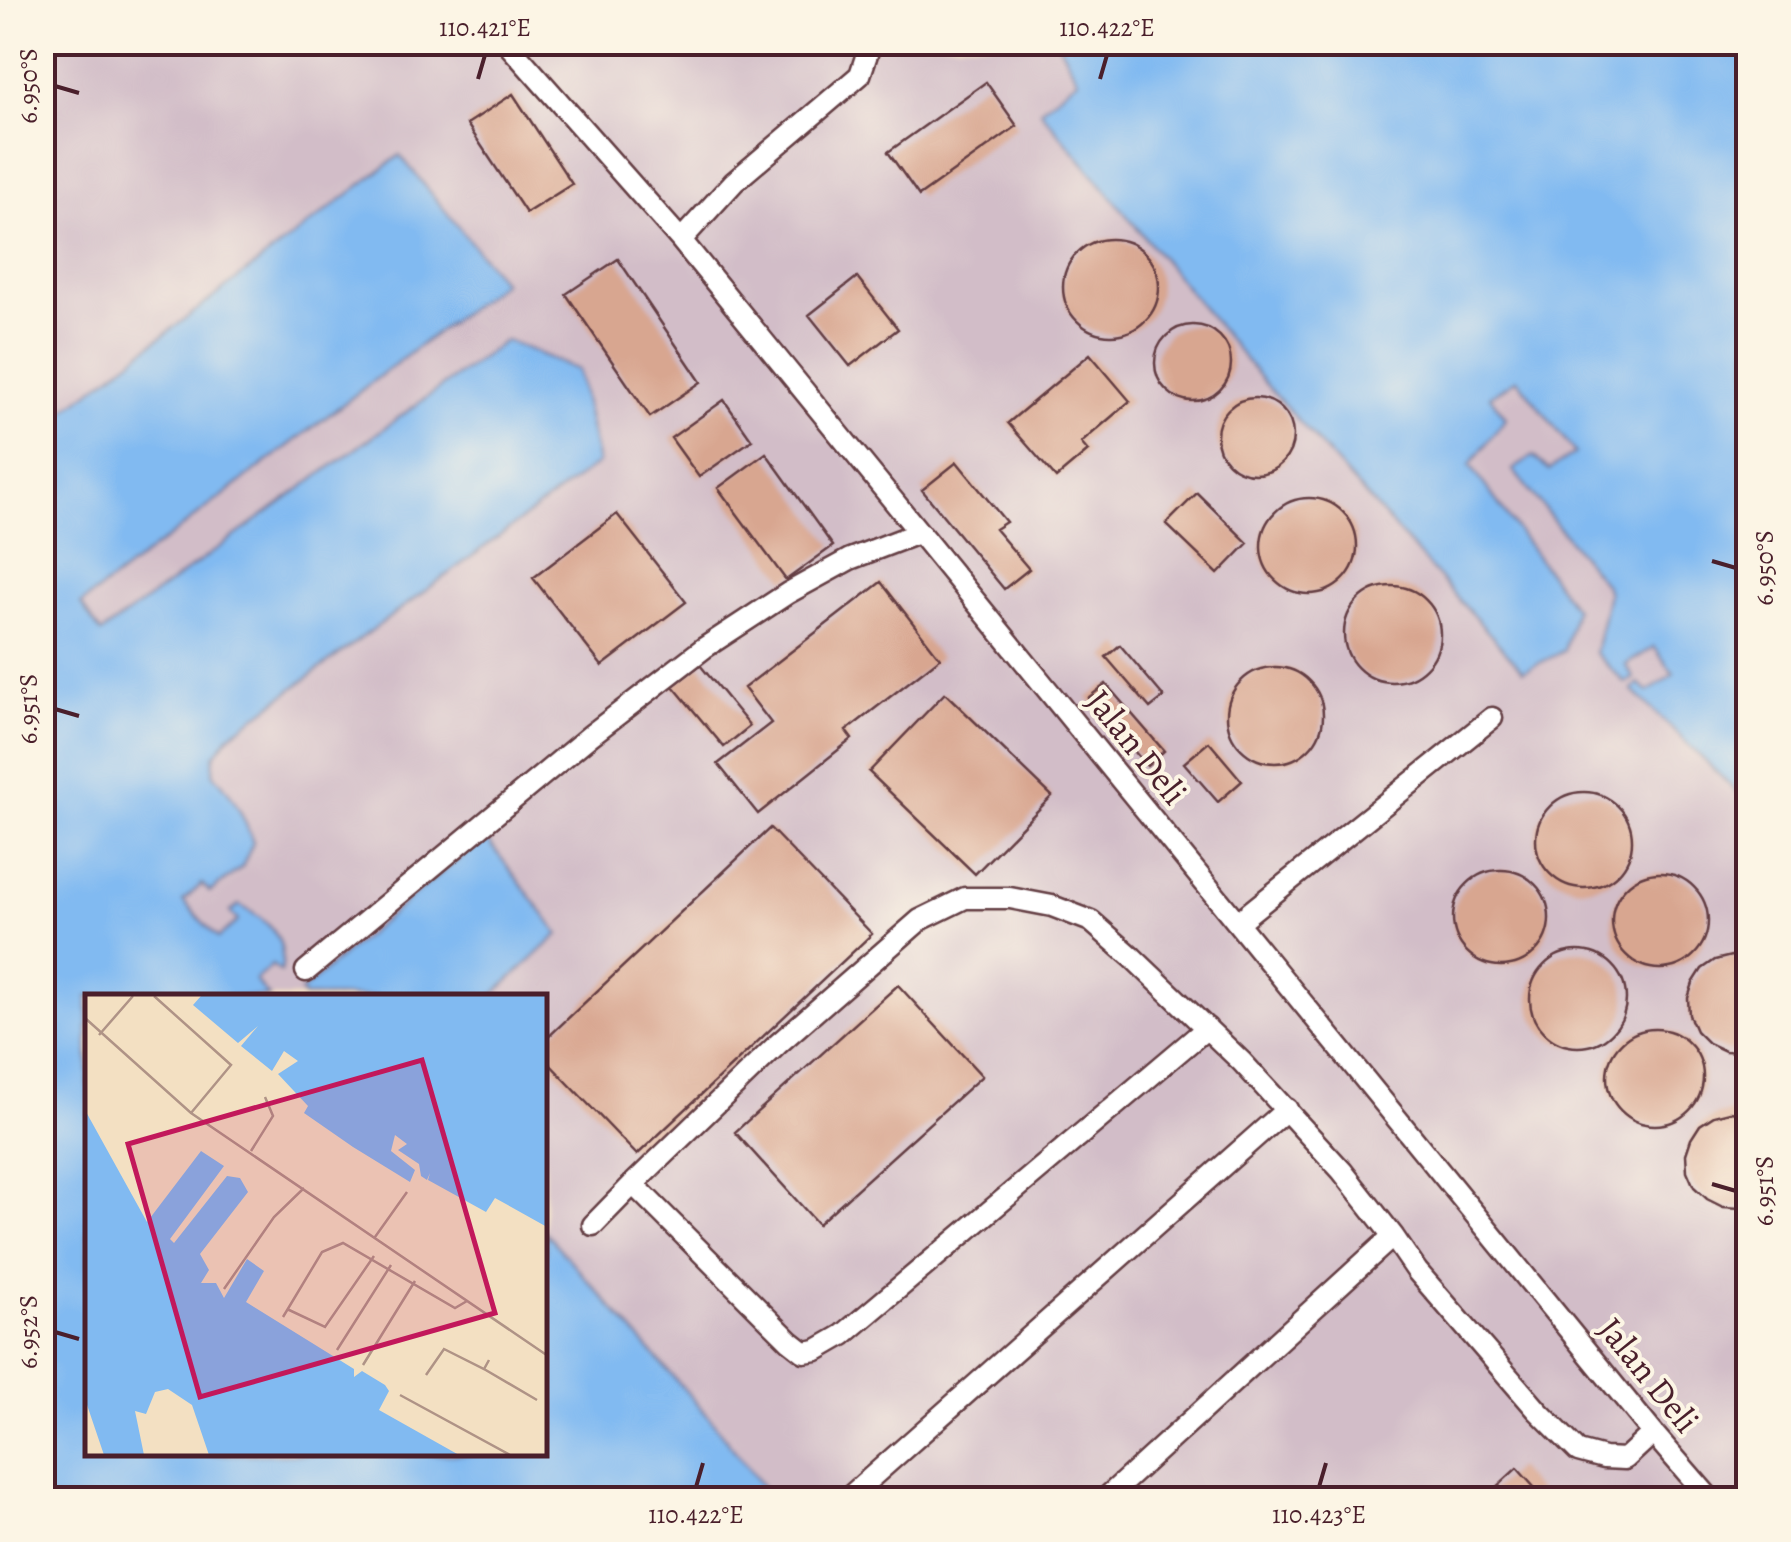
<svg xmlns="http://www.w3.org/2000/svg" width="1791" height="1542" font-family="Alegreya,serif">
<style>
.industrial{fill:#d2bdc8}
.water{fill:#81baf1;stroke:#666c8e;stroke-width:2.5}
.building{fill:#d8a690}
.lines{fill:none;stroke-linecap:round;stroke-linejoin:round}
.lane-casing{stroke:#633c42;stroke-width:25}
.lane{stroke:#fff;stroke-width:20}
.ticks{fill:none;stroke:#4a1f2b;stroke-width:4}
.labels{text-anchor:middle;stroke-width:8;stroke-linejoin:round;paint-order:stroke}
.street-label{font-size:35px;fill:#4a1f2b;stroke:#fcf5e5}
.inset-road{fill:none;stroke:#af9386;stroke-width:2.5}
.view{fill:#c2185b;fill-opacity:0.15;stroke:#c2185b;stroke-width:5}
.inset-edge{fill:none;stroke:#4a1f2b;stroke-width:5}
.neatline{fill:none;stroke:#4a1f2b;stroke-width:4}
.ticks-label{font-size:25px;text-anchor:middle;fill:#4a1f2b}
</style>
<rect width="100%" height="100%" fill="#fcf5e5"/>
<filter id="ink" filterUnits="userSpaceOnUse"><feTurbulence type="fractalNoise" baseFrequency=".01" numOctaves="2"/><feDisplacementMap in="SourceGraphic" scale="20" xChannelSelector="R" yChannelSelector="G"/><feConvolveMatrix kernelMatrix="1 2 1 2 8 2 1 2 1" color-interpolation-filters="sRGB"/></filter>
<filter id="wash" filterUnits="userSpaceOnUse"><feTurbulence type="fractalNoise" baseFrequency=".0048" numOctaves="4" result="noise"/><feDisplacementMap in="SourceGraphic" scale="40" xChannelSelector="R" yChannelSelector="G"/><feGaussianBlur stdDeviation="2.25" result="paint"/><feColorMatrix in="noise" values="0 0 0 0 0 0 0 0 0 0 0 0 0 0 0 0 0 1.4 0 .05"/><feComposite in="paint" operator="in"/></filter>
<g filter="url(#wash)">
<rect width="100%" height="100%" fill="#f3e0c2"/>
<path class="industrial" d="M43,43h1015l20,36 -38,32 222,269 261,291 52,-62 -105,-144 36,-46 -16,-23 26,-18 59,75 -27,17h-35l91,114 4,9 -12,60 29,13 28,-20 21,27 -26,20 -15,-3 115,113v696l-964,1 -16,-7 -60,-78 -163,-183v-235h-54l68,-63 -73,-95 -48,35 -137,117 3,6h-35l-14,-17 17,-16 8,7 3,-22 -14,-23 -17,-14 -14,-6 -8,6 8,9 -20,18 -36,-38 20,-17 9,8 14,-106 -12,-13 1,-17 15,-20 369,-273 -92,-122 -405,292 -20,-30 422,-321 -103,-126 -357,271z"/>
<path class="water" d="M1058,43h690v760l-116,-113 7,-6 9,8 26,-18 -20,-27 -28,18 8,13 -9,5 -30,-30 13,-60 -4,-9 -91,-114 20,-14 16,14 26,-17 -58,-74 -27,17 16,22 -36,47 105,144 -11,42 -41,20 -261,-291 -222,-270 38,-31z
M400,155l103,127 -422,322 20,29 405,-293 72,30 20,93 -369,273 -15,20 -1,17c20,21 31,43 40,70l-11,24 -32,25 -8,-8 -19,17 35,37 20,-17 -8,-9 9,-7c29,15 49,32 42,67l-9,-7 -17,15 14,17h-181v457h457v-222l163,184 59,77 17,6h-741v-1072z
M486,838l73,96 -68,63h-187l-3,-5c60,-54 121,-105 185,-154z"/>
<g id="blocks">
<path class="building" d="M986,82l31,44 -98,70 -31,-44z
M513,94l59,90 -46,29 -59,-89z
M1063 287a48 48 0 1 1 96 0a48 48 0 1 1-96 0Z
M618,259l83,123 -51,35 -84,-123z
M857,277l41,52 -48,37 -41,-51z
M1155 363a38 38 0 1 1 76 0a38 38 0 1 1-76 0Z
M1090,354l40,47 -49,42 7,8 -32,27 -48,-55z
M1217 436a38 38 0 1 1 76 0a38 38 0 1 1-76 0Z
M724,400l28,40 -53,37 -28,-39z
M766,453l67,93 -47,34 -68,-92z
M957,462l49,60 -11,7 34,40 -25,20 -82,-99z
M1197,493l51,50 -30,31 -52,-50z
M1261 546a48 48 0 1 1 96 0a48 48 0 1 1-96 0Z
M617,514l69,88 -84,64 -69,-88z
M881,582l59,76 -94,73 6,8 -94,75 -40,-50 53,-41 -27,-35z
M1344 634a48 48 0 1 1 96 0a48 48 0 1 1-96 0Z
M1120,645l44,52 -14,11 -44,-51z
M700,665l50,61 -26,21 -51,-61z
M1227 715a48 48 0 1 1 96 0a48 48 0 1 1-96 0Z
M1106,684l58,67 -17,15 -59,-68z
M945,693l107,103 -77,78 -106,-102z
M1209,742l33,39 -24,21 -34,-39z
M1536 840a48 48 0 1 1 96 0a48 48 0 1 1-96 0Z
M770,828l102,106 -235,221 -92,-96v-19z
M1453 918a48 48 0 1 1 96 0a48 48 0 1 1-96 0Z
M1612 921a48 48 0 1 1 96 0a48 48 0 1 1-96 0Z
M1530 999a48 48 0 1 1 96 0a48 48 0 1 1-96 0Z
M1731,956l17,1v93l-5,2 -18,-1 -17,-8 -12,-12 -7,-16 -1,-17 5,-15 9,-14 13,-9z
M898,985l84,91 -164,148 -83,-92z
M1607 1077a48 48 0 1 1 96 0a48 48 0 1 1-96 0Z
M1730,1112l18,2v91l-7,3 -18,-1 -16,-8 -13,-12 -7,-16 -1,-17 5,-15 9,-14 14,-9z
M1517,1468l26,29 -3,3h-58z"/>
</g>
</g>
<g filter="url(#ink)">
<use href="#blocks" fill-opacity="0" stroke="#633c42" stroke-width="2.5"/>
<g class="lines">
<g class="lane-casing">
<path id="lane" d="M506,42l175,198 972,1193 58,67
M681,240l53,-58 126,-107 11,-33
M1238,922l254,-204
M306,971l285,-236 113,-87 84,-55 62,-34 68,-26
M633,1184l157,157 14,11 13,-2 26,-15 364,-307
M593,1225l40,-41 145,-140 142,-124 45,-22h45l42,8 39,15 41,36 110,105 100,109 51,65 24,35 121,140 40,40 26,7 21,1 28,-26
M847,1499l440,-390
M1104,1500l289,-264"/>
</g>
<use href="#lane" class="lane"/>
</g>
</g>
<path class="ticks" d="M478,79l7,-24M1100,79l7,-24M55,86l24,7M1712,561l24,7M55,709l24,7M1712,1184l24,7M55,1332l24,7M696,1487l7,-24M1319,1487l7,-24"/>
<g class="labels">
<g class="street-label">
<text transform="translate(1137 747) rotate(51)" y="12">Jalan Deli</text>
<text transform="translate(1649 1375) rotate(51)" y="12">Jalan Deli</text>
</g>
</g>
<g transform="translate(85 994)">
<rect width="462" height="462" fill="#f3e0c2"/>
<path d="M116,2h346v231l-52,-29 -9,14 -58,-32 2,-7 -3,7 -6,-4 -2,-12 -21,-14 9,-6 -12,-9 -4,16 24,19 -5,12 -57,-35 -49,-34 4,-7 -30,-32 20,-13 -14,-10 -12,20 -31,-25 17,-20 -20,17 -45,-38zM0,116l62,112 54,-71 23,15 -54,73 4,4 53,-67 13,2 8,14 -48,62 9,16 -8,13h15l8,15 23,-39 17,12 -18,31 108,67v8l8,-6 23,14 4,6 -10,19 80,45h-250l-17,-50 -24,-16 -13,3 -9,22 -11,-3 9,44h-40l-19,-56z" fill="#81baf1"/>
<path class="inset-road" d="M69,2l77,69 -40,48M0,24l106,95 357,243M14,41l34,-39M166,157l22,-35 -8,-19M290,243l32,-45M139,295l50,-72 30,-29M202,315l38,18 49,-71M198,323l39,-65 21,-9 112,65 12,-7M252,356l54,-85M278,371l52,-84M399,375l53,31M341,381l18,-26 40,20 5,-9M315,401l110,60"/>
<path class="view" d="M337,66l73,253 -295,84 -72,-253z"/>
<rect width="462" height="462" class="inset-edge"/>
</g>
<rect width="1791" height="1542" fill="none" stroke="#fcf5e5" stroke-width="110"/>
<rect x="55" y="55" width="1681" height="1432" class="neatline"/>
<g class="ticks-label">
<text x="485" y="36">110.421°E</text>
<text x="1107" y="36">110.422°E</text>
<text transform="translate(28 86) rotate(-90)" y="9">6.950°S</text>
<text transform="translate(1764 568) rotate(-90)" y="9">6.950°S</text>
<text transform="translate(28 709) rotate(-90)" y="9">6.951°S</text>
<text transform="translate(1764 1191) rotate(-90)" y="9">6.951°S</text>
<text transform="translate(28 1332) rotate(-90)" y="9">6.952°S</text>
<text x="696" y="1523">110.422°E</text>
<text x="1319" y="1523">110.423°E</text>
</g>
</svg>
